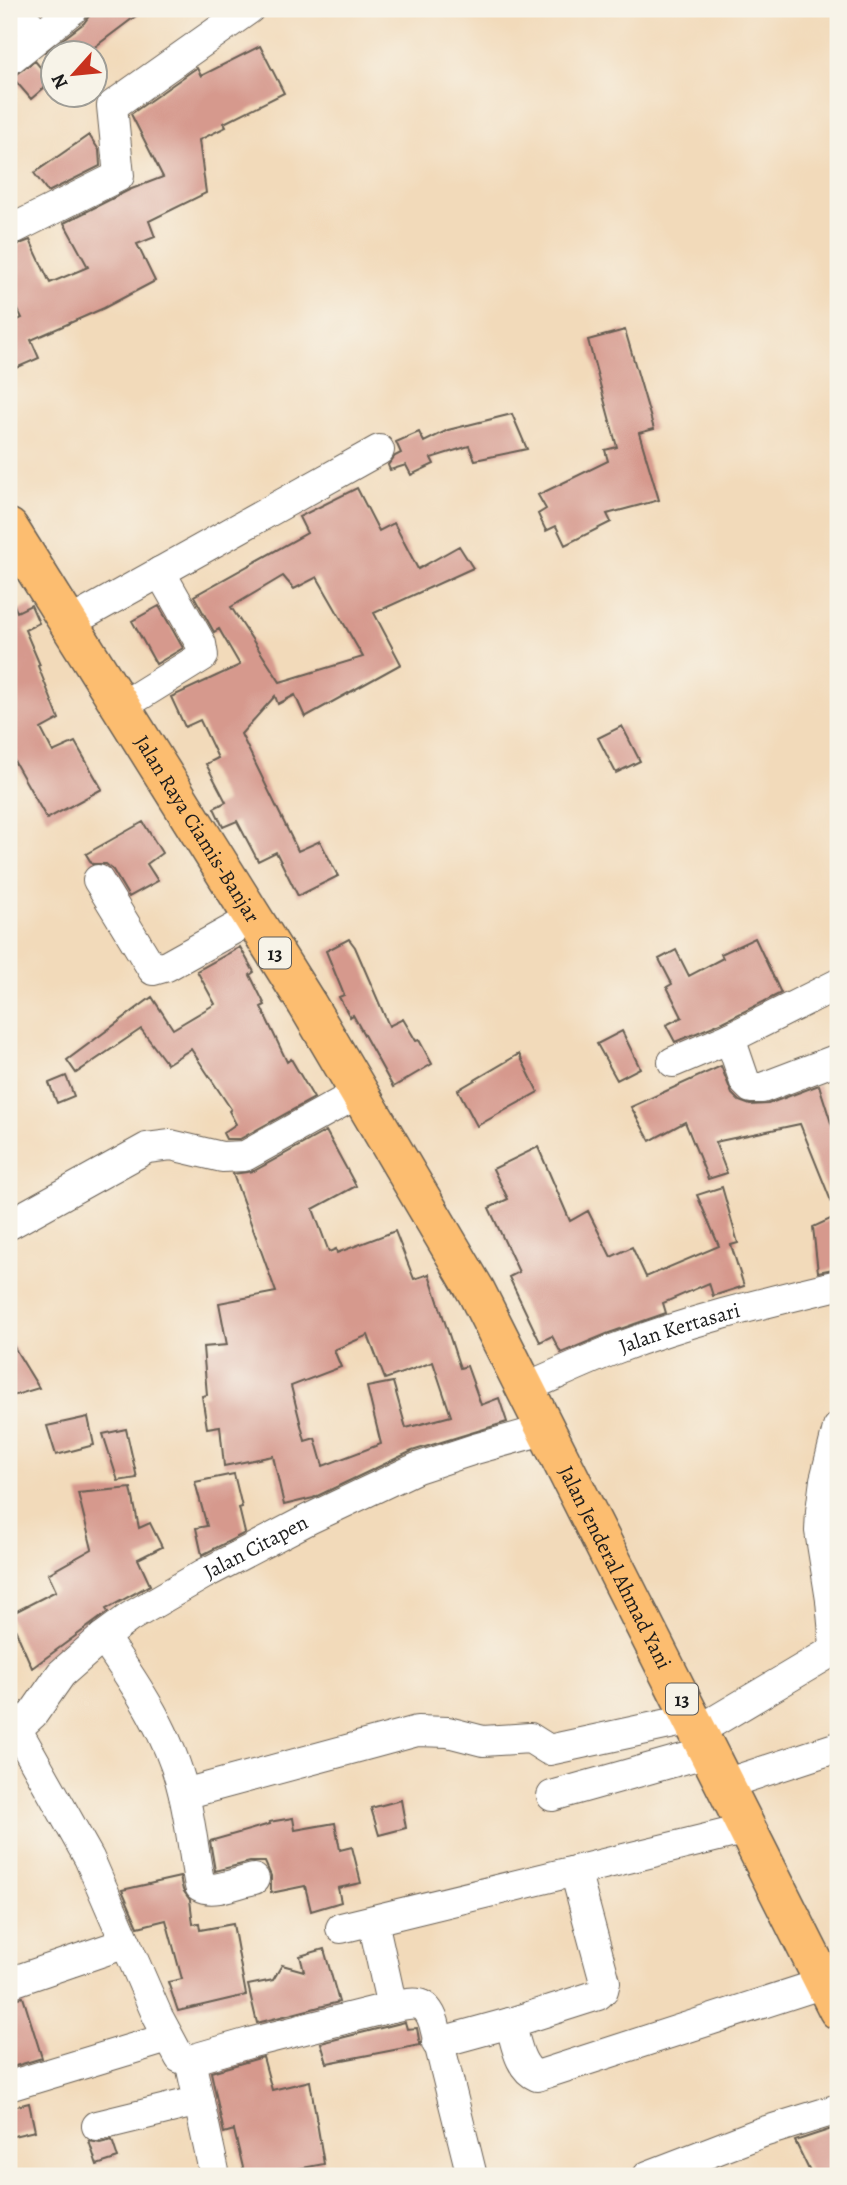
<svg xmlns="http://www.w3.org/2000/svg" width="847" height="2185" font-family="Alegreya,serif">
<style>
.building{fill:#d6998d;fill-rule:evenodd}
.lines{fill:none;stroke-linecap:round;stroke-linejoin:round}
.minor-casing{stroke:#675e53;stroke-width:32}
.highway-casing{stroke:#675e53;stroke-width:41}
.minor{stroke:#fff;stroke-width:30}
.highway{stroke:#fcbd6f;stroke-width:38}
.labels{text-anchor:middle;stroke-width:7;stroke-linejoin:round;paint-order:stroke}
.shield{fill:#f7f3e8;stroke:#5e5c59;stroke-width:2}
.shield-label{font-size:19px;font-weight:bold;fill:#1c1c1c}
.street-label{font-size:21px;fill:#1c1c1c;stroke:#f7f3e8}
</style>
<rect width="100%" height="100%" fill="#f7f3e8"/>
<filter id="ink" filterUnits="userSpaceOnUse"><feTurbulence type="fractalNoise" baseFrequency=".0143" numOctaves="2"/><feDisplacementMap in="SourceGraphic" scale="14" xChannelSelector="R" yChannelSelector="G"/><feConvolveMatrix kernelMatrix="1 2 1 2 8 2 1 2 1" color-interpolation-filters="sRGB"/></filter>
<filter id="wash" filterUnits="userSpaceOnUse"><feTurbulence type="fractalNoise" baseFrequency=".00686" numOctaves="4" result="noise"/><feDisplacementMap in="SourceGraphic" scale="28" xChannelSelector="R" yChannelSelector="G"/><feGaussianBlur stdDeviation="1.57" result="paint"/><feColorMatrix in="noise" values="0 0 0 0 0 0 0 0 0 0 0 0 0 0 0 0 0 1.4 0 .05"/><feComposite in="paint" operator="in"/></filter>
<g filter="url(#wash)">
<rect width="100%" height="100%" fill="#f2daba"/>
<g id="blocks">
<path class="building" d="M90,9h55l-57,43h-42l38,-29 5,-7z
M260,46l24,47 -60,30 2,4 -27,13 7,53 -57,28 6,16 -18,7 18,37 -51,27 -73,32 8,18 -30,13v-47l13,-6 -13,-26v-44l21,-8 20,43 38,-16 -24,-44 65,-33 34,-13 -32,-63 64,-45 2,-1 4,8z
M35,61l17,20 -21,18 -19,-22z
M89,135l10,15 1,16 -52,26 -14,-19z
M625,330l29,99 -15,4 20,67 -52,14 4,8 -46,23 -9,-19 -10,5 -8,-17 8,-5 -8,-14 70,-34 -3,-11 12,-3 -29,-107z
M512,414l15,35 -52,11 -6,-14 -38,12 3,6 -23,11 -5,-10 -16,5 -2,-5 7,-9 6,-3 -5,-11 23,-10 5,10 24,-12z
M357,488l22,43 15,-8 24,46 41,-23 14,22 -99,45 27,51 -96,53 -10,-22 -17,9 -3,-8 -34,38 57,117 22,-10 18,35 -40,20 -22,-44 -18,9 -21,-40 -14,6 -9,-19 12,-6 -20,-38 12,-6 -18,-38 -15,7 -14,-30 69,-32 -21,-36 -5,3 -20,-36 113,-63 -8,-16zM283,576l11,13 23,-12 46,80 -83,25 -49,-75z
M9,594l8,18 14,-7 8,18 -14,7 15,35 -2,1 21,53 -18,10 12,23 22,-10 27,47 -55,30 -38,-67z
M159,606l24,42 -27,16 -24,-43z
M622,726l18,35 -24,12 -18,-35z
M143,822l19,31 -15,11 11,17 -29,16 -16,-27 -7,-6h-14l-6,-10z
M755,938l26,55 -58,29 -48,20 -9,-17 16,-8 -15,-30 5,-3 -13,-25 17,-9 13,26 34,-18 -2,-4z
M349,939l6,8 34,79 14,-7 13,22 3,-1 13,24 -39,23 -40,-72 -3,2 -11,-20 5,-2 -18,-44z
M240,947l14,25 -4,3 15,30 -4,2 26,55 4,-3 23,39 -74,41h-14l-3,-6 13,-9 -7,-13 2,-2 -40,-60 -24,15 -26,-35 -65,44 -9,-13 85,-63 21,32 42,-25 -18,-33z
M622,1031l18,37 -23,12 -20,-36z
M519,1054l19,38 -61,34 -19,-36z
M721,1066l11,28 7,7 11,4 18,-1 51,-19 14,44 5,-1v140l-20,4 -5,-45 24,-11 -37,-92 -85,18 12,31 -19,6 -23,-57 -35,19 -19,-34z
M66,1076l8,20 -17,7 -8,-20z
M326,1131l30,55 -43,23 16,43 7,-3 1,4 58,-22 19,48 15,-5 31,94 7,-2 14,39 18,-7 8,24 -95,29 -99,47 -29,7 -11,-49 -49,10 -4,-40 -13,2 -5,-32 5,-1 -4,-48 24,-2 -8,-42 57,-11 -43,-118 21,-3zM368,1335l17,44 48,-17 18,54 -45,12 -13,-46 -26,5 14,57 -58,22 -8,-28 -10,3 -14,-55 50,-19 -7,-17z
M538,1147l32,74 18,-10 23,46 21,-10 14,30 73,-31 -22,-51 25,-8 16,56 -7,2 13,41 -31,10 -4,-13 -46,20 3,10 -57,20 -48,20 -9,-17 -12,6 -31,-65 10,-5 -30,-64 19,-9 -15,-30z
M9,1339l30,49 -30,9z
M88,1417l6,28 -38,10 -9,-29z
M126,1429l11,49 -19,3 -15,-47z
M234,1474l8,33 -3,1 6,25 -43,22 -6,-27 11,-2 -12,-44z
M131,1488l8,40 11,-5 12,24 -24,12 12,26 -44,24 2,3 -76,56 -23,-53 47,-24 -8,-17 44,-25 -14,-56z
M401,1800l5,28 -27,7 -8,-27z
M293,1818l2,12 40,-7 5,27 12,-3 9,36 -23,5 3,14 -30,9 -6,-25 -34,7v-17l-6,-14h-15l-35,9 -5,-30 60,-17 -1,-2z
M180,1877l3,13 7,10 3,24 6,-1 1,7 33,-6 13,71 -68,16 -10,-29 14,-3 -16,-59 -28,7 -16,-37z
M324,1949l15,53 -82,21 -9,-38 25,-5 9,-15 22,6 -4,-15z
M23,1997l19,61 -30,9 -3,-11v-56z
M405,2022l2,7 10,-1 3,17 -93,18 -6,-20z
M263,2057l9,33 38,-9 14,83 -27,5 2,7h-54l-11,-46 -10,3 -13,-61z
M29,2103l6,28 -26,6v-29z
M838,2127v49h-26l-17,-35z
M112,2140l6,18 -21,7 -8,-24 11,2z"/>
</g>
</g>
<g filter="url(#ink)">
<use href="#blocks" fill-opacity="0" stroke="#675e53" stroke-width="2"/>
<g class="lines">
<g class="minor-casing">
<g id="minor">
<path d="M15,9l24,26"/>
<path d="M9,60l64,-51"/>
<path d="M9,231l110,-55 -7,-70 137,-97"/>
<path d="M69,623l310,-173"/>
<path d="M121,707l82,-51 -2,-12 -41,-72"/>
<path d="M98,880l55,90 14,-4 86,-48"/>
<path d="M730,1038l15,44 6,6h11l76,-29"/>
<path d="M673,1062l57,-24 108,-54"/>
<path d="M10,1224l137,-76 24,-3 51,12 23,-1 115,-64"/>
<path id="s1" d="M525,1388c30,-13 60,-27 90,-39 72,-28 148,-46 223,-64"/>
<path d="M838,1428l-13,52 -4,31 -1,20 11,69 7,-1"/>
<path d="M103,1637c34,49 68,99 81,158 7,30 10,61 16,91 13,8 39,-4 54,-7"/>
<path d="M17,1730l72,128 69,159 22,41 10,2 59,-17 143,-36c23,-5 34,-8 42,16l38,153"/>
<path d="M698,1731l133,-79 4,-6 -4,-46"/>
<path id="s2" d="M9,1736l24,-22 28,-40 42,-37 27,-20 74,-43 105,-55 108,-51 58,-19 72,-20"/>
<path d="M725,1784l113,-37"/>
<path d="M184,1794l233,-63 31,1 35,9 47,-3 19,12 143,-31"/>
<path d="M552,1796l156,-44"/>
<path d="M373,1921l19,86"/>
<path d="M341,1928l406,-99"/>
<path d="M9,1983l117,-40"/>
<path d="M510,2023l88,-28 5,-5 2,-8 -30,-111"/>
<path d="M437,2043l73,-20c6,17 8,45 27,53l287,-93"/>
<path d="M190,2060l25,116"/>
<path d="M9,2086l159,-48"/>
<path d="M97,2126l102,-25"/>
<path d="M648,2176l112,-43 78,-24"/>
</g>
</g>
<g class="highway-casing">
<g id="highway">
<path id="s3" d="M9,528l298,476 169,287 362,719"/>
</g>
</g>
<use href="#minor" class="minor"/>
<use href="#highway" class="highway"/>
</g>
</g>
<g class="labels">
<g class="shield">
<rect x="259" y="937.5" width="32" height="31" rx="5"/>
<rect x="666" y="1683.5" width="32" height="31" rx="5"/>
</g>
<g class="shield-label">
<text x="275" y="960">13</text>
<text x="682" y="1706">13</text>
</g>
<g class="street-label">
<text dy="7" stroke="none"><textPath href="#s3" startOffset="355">Jalan Raya Ciamis-Banjar</textPath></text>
<text dy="7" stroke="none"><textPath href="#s1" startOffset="166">Jalan Kertasari</textPath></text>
<text dy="7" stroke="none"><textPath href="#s2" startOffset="315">Jalan Citapen</textPath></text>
<text dy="7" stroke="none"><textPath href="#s3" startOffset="1204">Jalan Jenderal Ahmad Yani</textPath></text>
</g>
</g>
<rect width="847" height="2185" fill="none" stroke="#f7f3e8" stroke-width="35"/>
<g transform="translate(74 74) rotate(243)"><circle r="33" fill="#f7f3e8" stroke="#9f9d96" stroke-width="2"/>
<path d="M0-5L12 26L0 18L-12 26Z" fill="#c8321e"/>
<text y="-10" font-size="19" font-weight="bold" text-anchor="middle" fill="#1c1c1c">N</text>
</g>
</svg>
